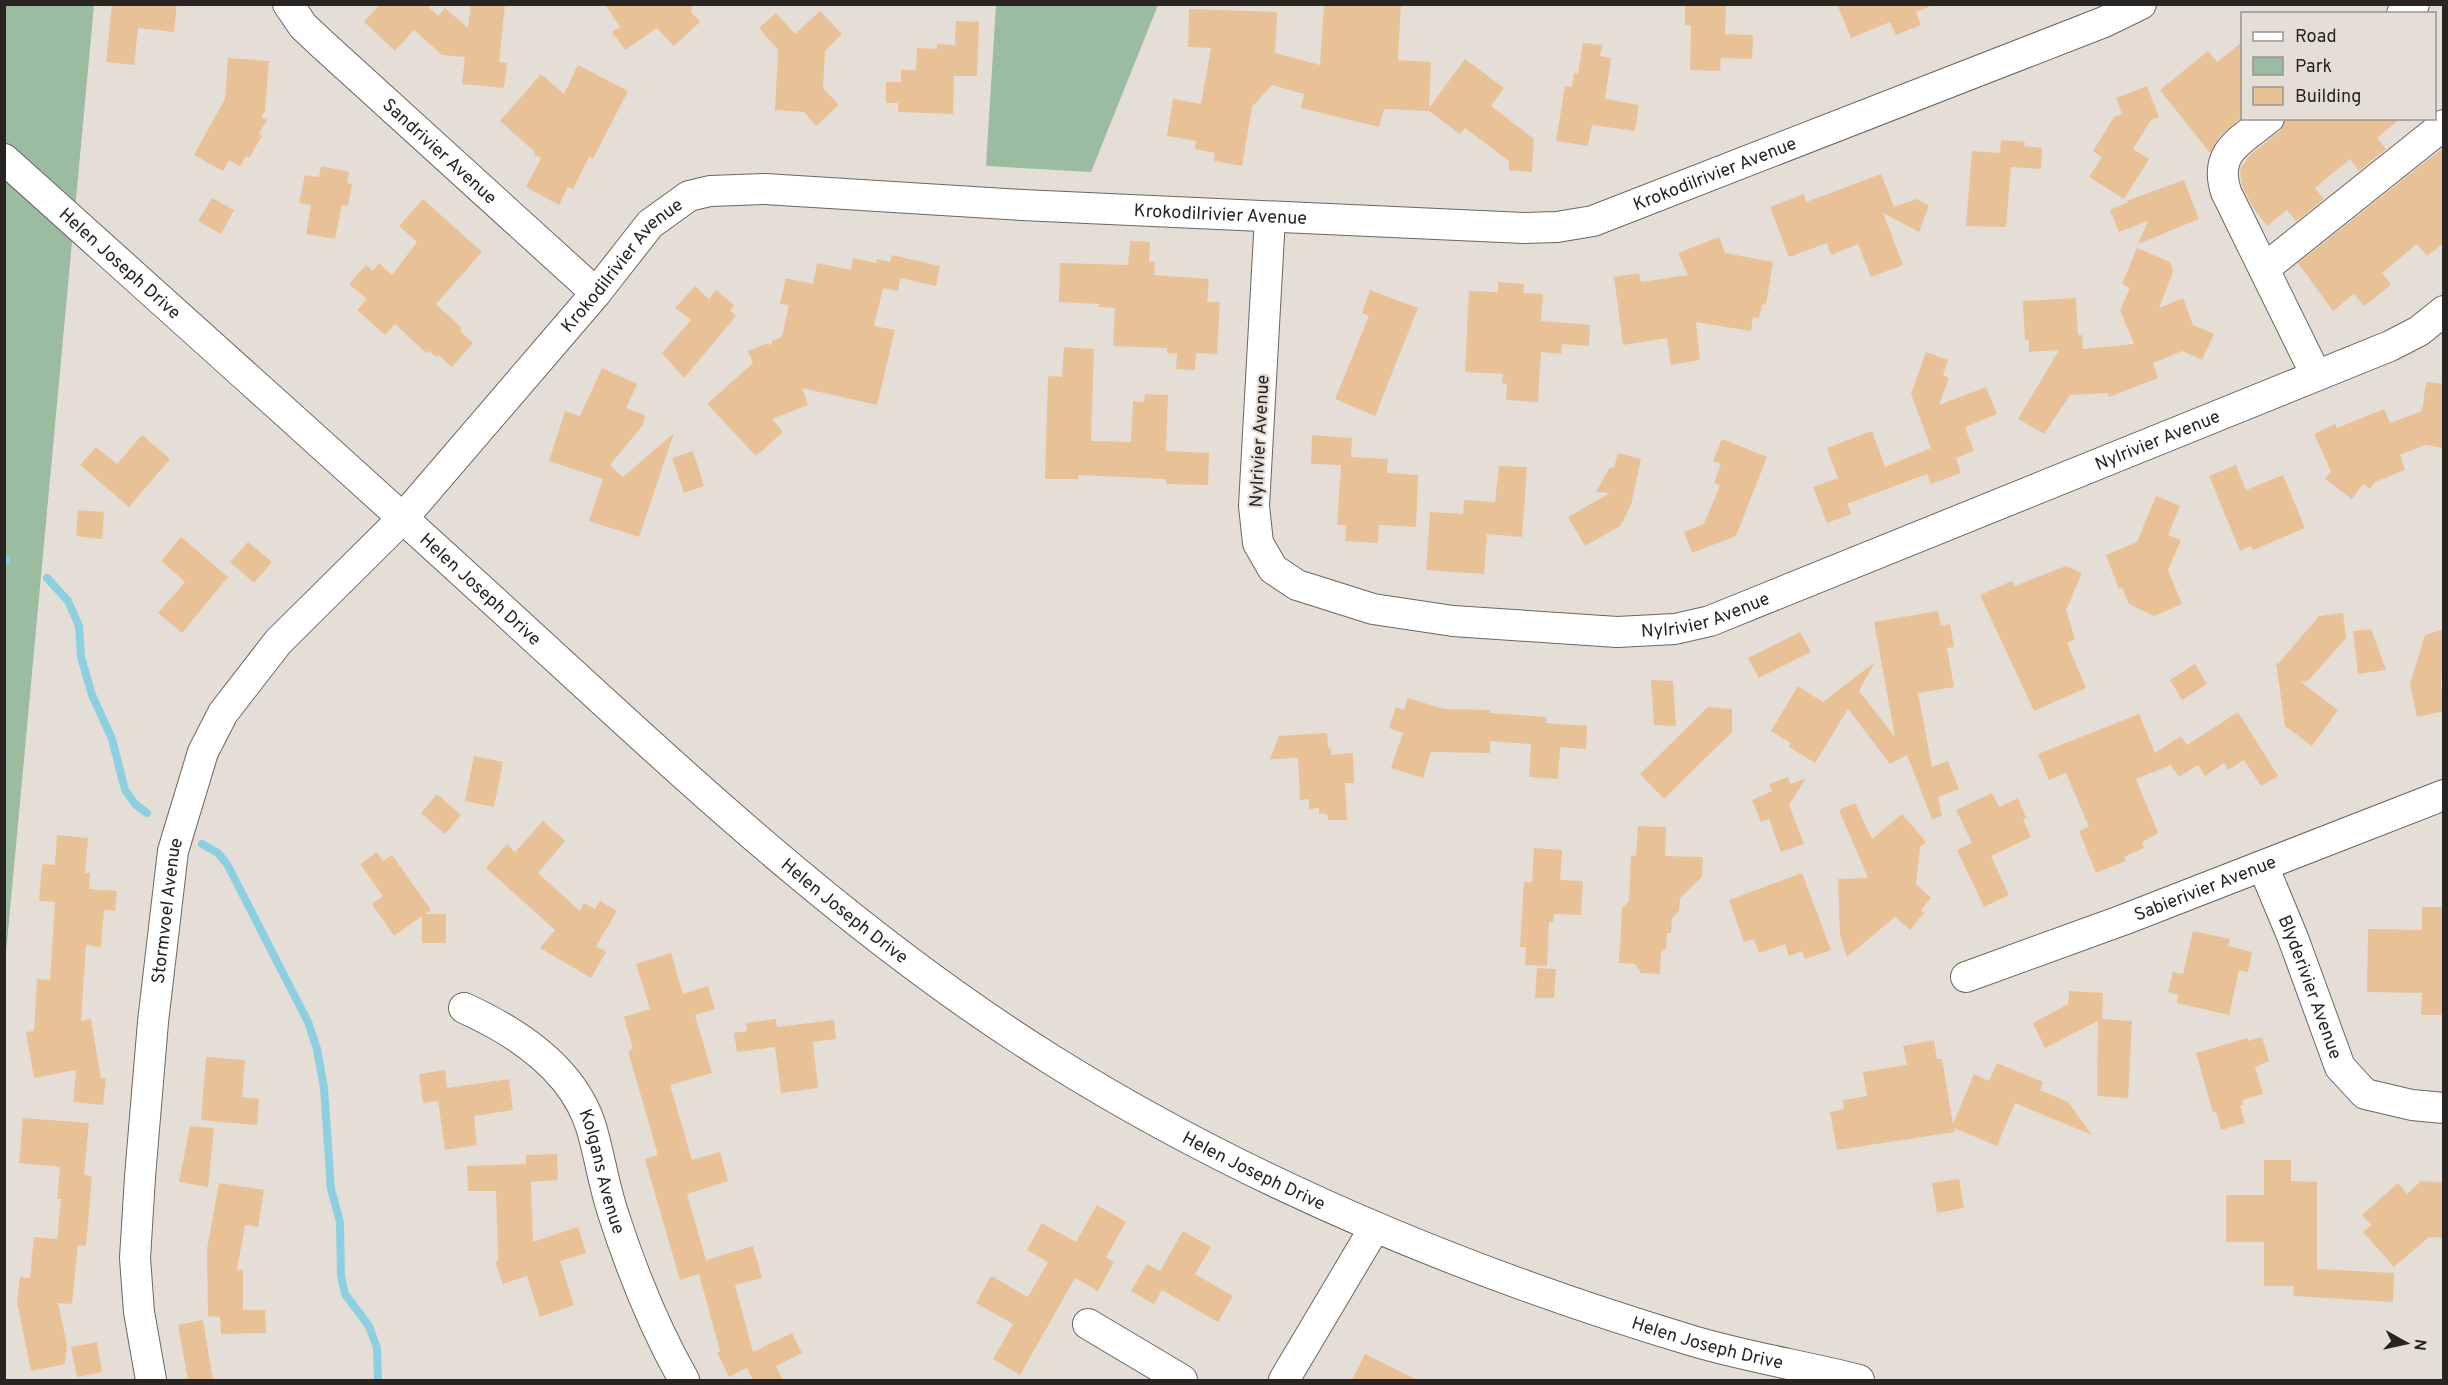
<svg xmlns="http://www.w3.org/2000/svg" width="2448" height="1385" font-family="Overpass,sans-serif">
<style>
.green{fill:#9bbca1}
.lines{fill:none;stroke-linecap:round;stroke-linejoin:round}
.stream{stroke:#8ccfe1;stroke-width:8}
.building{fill:#e9c197}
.minor-casing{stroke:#6c6660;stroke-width:32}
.minor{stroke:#fff;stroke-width:30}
.labels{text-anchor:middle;stroke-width:4.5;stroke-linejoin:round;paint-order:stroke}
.street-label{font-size:18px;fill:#272421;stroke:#e5ded6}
</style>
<rect width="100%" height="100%" fill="#e5ded6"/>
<path class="green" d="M4,5h90l-89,959h-1z
M996,5h162l-67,167 -105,-6z"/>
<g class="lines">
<path class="stream" d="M4,559l3,1
M47,578l21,23 11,25 2,31 11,38 20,44 13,51 10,14 12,9
M202,844l16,9 9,11 81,158 9,27 7,39 7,101 9,33 1,54 4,18 24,32 8,22 1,32"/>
</g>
<path class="building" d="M112,4h65l-3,28 -36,-4 -4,37 -28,-3z
M380,4h46l12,12 7,-8 23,20 3,-24h34l-6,58 8,1 -3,25 -42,-4 3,-27 -23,-2 -28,-25 -19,21 -31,-29z
M605,4h87l-1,8 9,10 -26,24 -17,-18 -32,22 -13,-18 8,-5z
M1324,4h77l-3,56 33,2 -2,46 36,-49 39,29 -13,18 43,33 -2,33 -23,-2v-9l-44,-33 -5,6 -31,-23 -45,-2 -5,18 -78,-19 3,-14 -32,-9 -20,22 -10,59 -28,-5 1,-8 -20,-4 1,-8 -29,-5 6,-37 28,5 10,-56 -23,-1 1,-38 88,3 -2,41 45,12z
M1685,4h41l-1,30 28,1 -1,24 -31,-1 -1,13 -30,-1 1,-44 -6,-1z
M1837,4h96v1l-17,7 5,13 -25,10 -6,-13 -39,16z
M820,11l22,23 -17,17 -2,37 16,17 -23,21 -12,-14 -29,-2 3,-60 -19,-22 17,-15 19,21z
M956,21l23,1 -2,54h-23l-1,38 -55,-2v-9h-12v-21h15v-12h15l1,-22 20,1v-5l18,1z
M2242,42v75l-22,19 -10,17 -50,-63 48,-39 9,11z
M1583,43l19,2 -2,11 11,2 -6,41 34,6 -4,26 -43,-6 -4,21 -32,-5 9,-55 7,1 2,-14 4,1z
M228,58l41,3 -4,50 -4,6 6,3 -8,14 3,2 -13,22 -3,-2 -6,10 -11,-6 -6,11 -29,-16 31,-56z
M578,65l50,26 -35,68 -4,-2 -16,32 -5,-2 -9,18 -33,-18 15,-29 -7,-3 1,-3 -35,-31 41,-47 23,20z
M2147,86l12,31 -8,3 -18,29 16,10 -25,40 -35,-22 13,-20 -9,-6 21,-34 8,-3 -6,-16z
M2286,118h115l-24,20 9,11 -27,22 -9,-12 -17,14 -18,15 9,11 -28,22 -9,-11 -20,16 -13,-17 -12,-23 -2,-17 11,-15 29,-23z
M2001,140l24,2 -1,4 18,2 -1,21 -30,-2 -5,60 -40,-1 6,-75 28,2z
M2444,147v96l-17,13 -10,-12 -35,29 9,12 -27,21 -10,-12 -21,17 -35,-48z
M321,166l28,6 -2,11 5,1 -4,22 -6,-1 -7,34 -29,-5 5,-29 -12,-2 6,-28 14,2z
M1881,174l13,33 22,-8 13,6 -10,27 -36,-19 20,52 -32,12 -13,-33 -27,11 -4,-12 -38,14 -19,-50 34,-13 2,8z
M2184,180l15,39 -61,25 10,-23 -29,11 -9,-22 19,-8 -3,-1z
M212,198l22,12 -13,24 -23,-13z
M423,199l59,53 -46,52 26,24 -2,3 13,12 -21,24 -14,-12 -2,2 -7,-6 -3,2 -31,-29 -10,11 -28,-25 10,-11 -18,-15 17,-19 7,6 6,-8 13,12 25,-33 -18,-16z
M1719,237l6,16 48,9 -7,43 -4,-1 -3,14 -6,-1 -2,14 -55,-9 4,38 -29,5 -4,-27 -44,7 -9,-68 25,-4 2,9 47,-7 -10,-22z
M1130,241l20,1 -1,20h6l-1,13 55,4 -2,23h13l-3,52 -21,-1 -1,17 -19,-1 1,-15 -10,-1v-5l-54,-2 2,-38 -16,-1v-3l-40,-2 1,-39 68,2z
M2137,248l33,14 3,10 -14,36 24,-10 10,27 21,9 -12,26 -20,-9 -29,12 5,15 -49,19 -1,-4 -38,2 -26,39 -26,-15 41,-69 -30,2v-12h-4l-2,-39 53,-3 2,37h4l1,14 51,-5 -14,-34 10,-22 -8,-4z
M892,255l48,11 -4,20 -36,-8 -2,13 -15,-3 -9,38 21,4 -18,75 -75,-17 6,17 -36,14 11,13 -27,24 -49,-52 46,-41 -5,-12 20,-8 3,3 1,-5 10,-4 7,-32 -9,-1 6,-26 27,6 4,-21 34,7 2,-12 23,5 1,-4 13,3z
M1498,282l26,2 -1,9 20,1 -2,27 49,4 -1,21 -27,-2 -1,10 -20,-2 -3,50 -32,-2 1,-16 -5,-1 1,-9 -38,-2 4,-81 29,1z
M695,286l14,13 7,-9 18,15 -4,5 6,6 -52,62 -22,-25 29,-33 -16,-12z
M1370,290l48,18 -43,108 -40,-17 34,-83 -7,-3z
M1064,347l30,2 -3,92 40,1 2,-41 11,1 1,-8 23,1 -2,56 43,2 -1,32 -42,-1v-5l-87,-4 -1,4h-33l3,-103 14,1z
M1926,352l22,8 -5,15 6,3 -10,27 47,-18 11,27 -32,13 9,24 -18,7 5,15 -30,11 -4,-10 -80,30 4,10 -24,9 -14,-36 25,-9 -11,-30 45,-17 13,36 46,-19 -20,-54z
M602,368l35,16 -11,24 19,7 -2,10 -33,40 13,12 51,-44 -35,104 -50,-16 14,-42 -54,-18 16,-50 15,5z
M2426,382l18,2v64l-19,-3 -25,10 5,15 -30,12 -5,7 -7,-5 -11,15 -27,-20 6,-8 -17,-37 21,-10 2,4 47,-19 6,14 32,-12z
M142,435l28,24 -41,48 -49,-42 16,-18 21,17z
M1312,435l40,3 -1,19 37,2 -1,14 31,2 -2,52 -37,-2 -1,18 -33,-2 1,-16h-9l4,-60 -30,-1z
M1722,439l45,18 -31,79 -44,17 -8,-21 20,-8 16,-39 -6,-2 7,-19 -8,-3z
M693,451l11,35 -20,7 -12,-35z
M1618,453l23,6 -10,46 -11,21 -35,20 -17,-29 42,-24 -14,-1 14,-25 4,1z
M2236,465l10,25 37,-15 22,53 -52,22 -2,-4 -11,5 -31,-75z
M1499,466l28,1 -5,70 -35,-3 -3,40 -58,-4 4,-58 33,2 1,-14 31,2z
M2156,496l24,10 -12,29 13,5 -13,30 14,34 -28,12 -25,-12 -7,-17 -3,2 -13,-34 31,-13z
M78,510l26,2 -2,27 -26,-3z
M181,537l47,40 -46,56 -24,-20 27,-31 -24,-21z
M248,542l24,20 -18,21 -24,-21z
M2066,566l16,7 -16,37 9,29 -8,4 19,45 -52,23 -54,-116 32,-14 3,5z
M1938,611l3,15 9,-2 4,23 -7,1 7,39 -36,6 14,74 16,-6 11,28 -21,8 4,19 -10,3 -25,-64 -17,9 -42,-55 -33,54 -26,-16 2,-4 -20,-12 27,-45 25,16 52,-40 -16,29 36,46 -21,-115z
M2343,613l3,25 -37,42 -8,2 37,28 -26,36 -27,-20 -9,-63 2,1 41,-48z
M2371,629l15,41 -28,4 -5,-43z
M2444,629l-3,55 3,27 -27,6 -7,-33 15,-49z
M1800,632l11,20 -52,26 -11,-20z
M2195,664l12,20 -25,16 -12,-20z
M1651,680l22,1 3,45 -22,-1z
M1408,698l36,11 46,1v3l56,4v6l41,3 -1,23 -26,-2 -2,32 -29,-2 2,-33 -41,-3v12l-59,-1 -8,26 -32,-10 12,-35 -14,-5 7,-21 8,3z
M1708,707l24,2v23l-68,67 -24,-25z
M2238,712l40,64 -17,10 -17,-26 -16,10 -4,-7 -19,13 -7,-11 -19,12 -8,-12 -35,14 22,54 -16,9 2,6 -20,9 2,4 -30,12 -17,-42 10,-4 -23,-54 -17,7 -11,-26 101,-40 16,39 26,-17 6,9z
M1327,733l1,16 3,-1v7l22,-2 1,30h-9l2,37h-19l-1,-6h-8v-6l-10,1v-10l-9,1 -2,-42 -28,1 9,-23z
M474,756l29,6 -9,45 -29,-6z
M1788,777l3,7 15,-6 -17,27 15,39 -23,8 -12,-33 -8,3 -9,-22 20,-9 -3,-7z
M1992,793l7,14 19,-9 8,20 -3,1 8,18 -40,19 18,39 -25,12 -27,-57 15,-7 -16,-33z
M437,794l24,21 -16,19 -24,-21z
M1855,803l17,36 30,-25 24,28 -6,5 -4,37 15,14 -10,12 3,3 -14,17 -15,-13 -48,40 -7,-22 -2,-56 30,-1 -29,-68z
M543,821l22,20 -27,32 42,38 4,-8 11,6 5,-8 17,10 -21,35 10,6 -15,26 -51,-30 15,-18 -69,-62 21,-24 8,8z
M1638,826l28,1 -1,29 38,1 -1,20 -22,21 -1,13 -7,7 -1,15h-4l-1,15 -5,5 -1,21 -19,-1 -6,-9 -16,-1 3,-55 7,-7 2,-46 5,1z
M57,835l31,3 -3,35h5l-1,16 28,2 -2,20 -11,-1 -3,37 -15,-2 -5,76 10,-2 10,59h5l-3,27 -30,-3 3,-32 -42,8 -8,-46 8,-1 3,-52 13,1 5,-78 -16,-1 3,-37 13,1z
M1534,848l28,2 -2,30 23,1 -2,34 -27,-1 -1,8h-4l-2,44 -22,-1 1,-18h-6l4,-65h8z
M377,852l6,9 9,-6 39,55 -6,4h21v29h-24v-27l-28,20 -22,-32 11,-8 -23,-32z
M1802,873l29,77 -26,9 -3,-8 -13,5 -4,-12 -26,9 -5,-14 -10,3 -15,-42z
M2422,907h22v108h-23l1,-22 -55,-1 1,-63 54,1z
M2193,931l37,8 -2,7 24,6 -4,20 -9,-2 -10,45 -52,-12 1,-8 -10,-3 5,-20 10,2z
M671,953l12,41 25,-8 7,23 -20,6 17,58 -42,12 22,75 28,-8 8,29 -41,13 19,66 47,-14 9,32 -27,7 18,67 39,-19 10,20 -26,13 7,14h-30l-6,-12 -18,9 -12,-25 3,-1 -21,-77 -19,6 -35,-121 13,-4 -30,-104 5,-2 -9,-32 26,-8 -14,-45z
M1537,968l19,1 -2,29h-19z
M2069,991l34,2 -1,26 30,2 -4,77 -31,-2 1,-75 -53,27 -12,-25 35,-19z
M776,1019l1,8 57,-7 2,19 -23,3 5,46 -37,5 -6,-46 -38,5 -3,-19 13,-2 -1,-8z
M2262,1037l7,24 -14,6 8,27 -21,6 1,5h-3l5,18 -24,7 -5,-18 -3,1 -17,-60 51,-15 1,3z
M1934,1040l3,19h5l11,65 21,-50 15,7 8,-18 46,19 -3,8 28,12 24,33 -77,-32 -18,43 -43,-18 1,4 -118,18 -7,-38 14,-3 -1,-9 24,-4 -4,-24 44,-7 -4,-19z
M206,1057l39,3 -3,37 17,2 -2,26 -56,-5z
M445,1070l2,18 62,-9 4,31 -39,6 3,29 -32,5 -7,-49 -15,2 -4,-29z
M23,1118l66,5 -5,52 8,1 -6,70 -8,-1 -6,59 -14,-1 9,42 -2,19 -34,7 -14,-69 3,-25 10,1 4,-41 23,2 4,-40h-4l3,-32 -41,-4z
M190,1126l24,2 -6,59 -29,-5z
M557,1154l1,26 -27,2 2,60 45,-15 8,26 -26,8 14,44 -34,12 -13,-41 -24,8 -8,-23h3l-2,-70h-28l-1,-25 59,-2v-9z
M2264,1160h27v21l26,1v87l77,4 -1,29 -100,-6 1,-10h-30v-44h-38v-47h38z
M1959,1179l5,29 -27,5 -5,-30z
M2421,1181l23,2v55l-15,-1 -35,30 -31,-35 8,-7 -9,-10 36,-32 9,11z
M219,1183l45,7 -6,37 -13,-2 -8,45h6v40h22l1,23 -45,1 -1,-17 -12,-1 -1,-67z
M1097,1205l29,17 -20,35 8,5 -16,29 -23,-13 -55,97 -27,-16 20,-35 -37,-21 15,-27 37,21 20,-35 -21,-12 15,-27 34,19z
M1183,1231l28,16 -16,27 38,22 -15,26 -56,-32 -8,14 -23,-13 16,-27 13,7z
M203,1320l10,60h-25l-10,-55z
M97,1342l5,30 -25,5 -6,-30z
M1365,1354l52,26h-65z"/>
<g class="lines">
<g class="minor-casing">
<g id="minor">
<path id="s1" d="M288,4l15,22 18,17 275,250"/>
<path d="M2402,14l12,-10"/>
<path d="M2269,118c-28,23 -56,33 -43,74l90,183"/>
<path id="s2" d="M4,159c169,152 338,303 505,456 175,160 341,319 543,445 198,124 418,214 641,281 54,16 111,25 166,39"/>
<path id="s3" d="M1270,217l-16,289 4,37 15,26 24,16 76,24 80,12 164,11 58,-3 35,-8 680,-275 29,-15 25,-20"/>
<path d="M2265,268l179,-143"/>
<path id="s4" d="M2263,866l30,72 47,129 25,27 47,11 32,3"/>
<path id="s5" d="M1966,977l157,-57 321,-125"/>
<path id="s6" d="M464,1008c53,24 111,62 128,122 8,28 12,56 21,83 19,59 41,114 71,167"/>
<path d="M1088,1324l94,56"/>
<path id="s7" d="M151,1380l-12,-68 -4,-54 5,-81 13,-155 20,-171 30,-99 20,-39 55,-71 125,-124 193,-225 54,-69 39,-28 21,-5 55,-2 257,16 502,23 33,-1 36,-6 511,-199 37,-18"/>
<path d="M1284,1380l91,-153"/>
</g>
</g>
<use href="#minor" class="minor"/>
</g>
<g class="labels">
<g class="street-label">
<text dy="6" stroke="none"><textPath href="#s1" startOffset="212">Sandrivier Avenue</textPath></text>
<text dy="6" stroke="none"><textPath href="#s7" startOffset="2414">Krokodilrivier Avenue</textPath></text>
<text dy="6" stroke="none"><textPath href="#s7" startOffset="1910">Krokodilrivier Avenue</textPath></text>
<text dy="6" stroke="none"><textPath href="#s2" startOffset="156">Helen Joseph Drive</textPath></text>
<text dy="6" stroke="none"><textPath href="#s7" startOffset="1280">Krokodilrivier Avenue</textPath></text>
<text dy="6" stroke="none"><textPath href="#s3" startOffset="1287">Nylrivier Avenue</textPath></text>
<text transform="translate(1259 441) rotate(-87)" y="6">Nylrivier Avenue</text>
<text dy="6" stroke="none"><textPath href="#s2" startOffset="642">Helen Joseph Drive</textPath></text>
<text dy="6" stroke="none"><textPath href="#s3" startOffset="801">Nylrivier Avenue</textPath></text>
<text dy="6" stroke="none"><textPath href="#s5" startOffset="255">Sabierivier Avenue</textPath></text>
<text dy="6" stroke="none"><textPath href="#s7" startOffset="472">Stormvoel Avenue</textPath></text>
<text dy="6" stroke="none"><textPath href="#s2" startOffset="1128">Helen Joseph Drive</textPath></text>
<text dy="6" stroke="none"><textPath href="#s4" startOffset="130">Blyderivier Avenue</textPath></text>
<text dy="6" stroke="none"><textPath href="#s2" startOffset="1614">Helen Joseph Drive</textPath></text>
<text dy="6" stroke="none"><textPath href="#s6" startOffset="225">Kolgans Avenue</textPath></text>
<text dy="6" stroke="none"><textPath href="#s2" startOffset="2100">Helen Joseph Drive</textPath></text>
</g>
</g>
<rect width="2448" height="1385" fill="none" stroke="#272421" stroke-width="12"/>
<rect x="2241" y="12" width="195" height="108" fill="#e5ded6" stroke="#99948e" stroke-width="1.5"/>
<rect x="2253" y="32" width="30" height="9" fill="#ffffff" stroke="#99948e" stroke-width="1.5"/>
<text x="2295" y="42" font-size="18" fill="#272421">Road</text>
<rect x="2253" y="57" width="30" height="18" fill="#9bbca1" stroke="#99948e" stroke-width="1.5"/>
<text x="2295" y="72" font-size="18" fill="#272421">Park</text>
<rect x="2253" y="87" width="30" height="18" fill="#e9c197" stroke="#99948e" stroke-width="1.5"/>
<text x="2295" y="102" font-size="18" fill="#272421">Building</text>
<g transform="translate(2406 1343) rotate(98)" stroke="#e5ded6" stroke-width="4.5" paint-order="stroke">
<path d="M0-4.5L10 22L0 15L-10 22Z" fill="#272421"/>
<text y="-9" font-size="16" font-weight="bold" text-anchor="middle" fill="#272421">N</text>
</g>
</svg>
